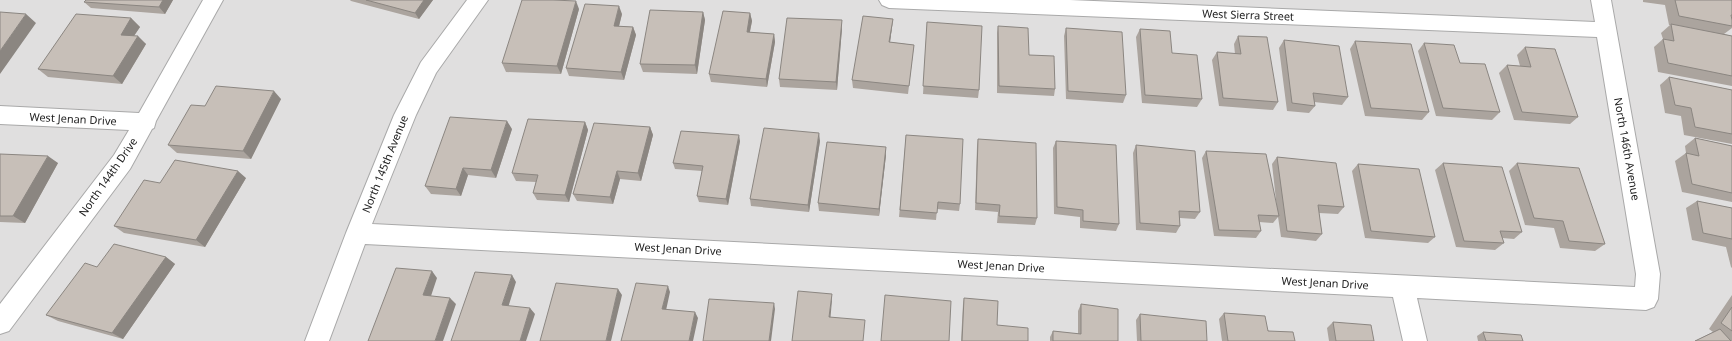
<svg xmlns="http://www.w3.org/2000/svg" width="1732" height="341" font-family="'Noto Sans',sans-serif">
<style>
.residential{fill:#e0dfdf}
.lines{fill:none;stroke-linecap:round;stroke-linejoin:round}
.minor-casing{stroke:#a9a9a9;stroke-width:2}
.minor{fill:#fff;fill-rule:evenodd}
.wall{fill:#aba49e}
.shaded-wall{fill:#8b8681}
.building{fill:#c7bfb8;stroke:#8b8681}
.labels{text-anchor:middle;stroke-width:3;stroke-linejoin:round;paint-order:stroke}
.street-label{font-size:11px;fill:#222;stroke:#fff}
</style>
<rect width="100%" height="100%" fill="#f2efe9"/>
<path class="residential" d="M0,0h1732v341h-1732z"/>
<g class="lines">
<g class="minor-casing">
<path id="minor" d="M203,0h20l-67,121 -2,7 -2,1 -22,40 -121,162 -9,3v-30l114,-149 15,-25 -129,-6v-18l139,7z
M467,0h21l-52,73 -20,42 -44,109 1263,63 1,-13 -39,-237 -708,-29 -7,-3 -3,-5h191l525,22 -4,-22h20l49,274 -2,25 -4,8 -8,3 -229,-12 10,43h-24l-10,-44 -1028,-53 -36,97h-24l41,-108 48,-118 27,-53z"/>
</g>
<use href="#minor" class="minor"/>
</g>
<path class="wall" d="M86,0h87l-8,14 -74,-6 -7,-6z
M350,0h83l-14,19 -68,-18z
M1643,0h89v28l-8,6 8,2v50l-74,-14 -4,-25 9,-8 -2,-6 9,-8h-1l-4,-20 -22,-3z
M579,9l-18,65 -55,-2 -4,-9z
M703,12l2,8 -8,54 -54,-2 -3,-8z
M750,13l2,8 -2,11 24,2 1,8 -8,45 -56,-5 -2,-8z
M622,14l-3,12 14,1 3,8 -12,45 -55,-4 -3,-8z
M131,18l9,9 -6,9 12,8 -24,40 -74,-7 -10,-8z
M893,19l-1,8 -2,15 24,3 -6,49 -55,-6 -1,-8z
M927,22l52,68 -1,8 -55,-4z
M998,26l31,29 26,34 -1,7 -57,-3v-60z
M842,28l-5,62 -57,-3 -1,-8z
M1066,28l60,67 -3,8 -57,-4 -2,-63z
M1140,29l32,24 30,46 -5,8 -55,-4 -6,-66z
M1238,36l40,66 -5,8 -54,-4 -7,-46 5,-8 18,2 -1,-10z
M1284,40l64,57 -6,8 -28,-3 1,4 -6,7 -22,-2 -8,-63z
M1355,41l74,71 -7,8 -57,-4 -15,-67z
M1424,43l76,69 -8,8 -56,-4 -18,-65z
M1525,47l53,70 -8,7 -56,-4 -15,-47 8,-8 13,1 -3,-11z
M1669,77l63,13v54l-48,-9 -3,-19 -16,-3 -5,-28z
M281,99l-30,60 -74,-6 -9,-8 37,-39z
M585,122l3,8 -19,72 -32,-2 -4,-7 3,-11 -20,-1 -4,-8z
M650,127l3,8 -12,46 -21,-2 -7,25 -36,-3 -4,-7z
M512,129l-16,49 -28,-3 -7,21 -30,-2 -6,-8z
M906,135l54,69 -1,7 -22,-2 -1,11 -37,-3z
M1695,138l37,8v56l-50,-10 -7,-31 11,-8 -1,-7z
M978,139l59,79 -2,7 -38,-2 1,-11 -23,-2 2,-64z
M740,141l-12,64 -29,-3 -2,-6 5,-25 -27,-2 -2,-6z
M820,141l-11,71 -58,-6 -1,-7z
M1056,141l63,83 -3,7 -36,-3v-11l-26,-3 -1,-66z
M1136,145l64,67 -5,7 -15,-1v8l-4,7 -40,-3 -3,-77z
M1206,151l71,58 -5,-45 5,-7 67,50 -6,7 -19,-1 3,21 -6,7 -35,-4 -3,-20 -5,6 -14,-1 2,9 -5,7 -42,-2 -12,-78z
M0,154l58,9 -33,60 -25,-1z
M886,155l-7,61 -60,-5 -1,-8z
M1443,163l79,69 -8,7 -12,-1 2,5 -9,7 -39,-3 -21,-77z
M1517,163l88,81 -10,7 -35,-3 -6,-20 -29,-3 -16,-54z
M1358,164l77,73 -7,6 -63,-5 -13,-67z
M246,178l-41,69 -81,-14 -10,-7 46,-43z
M1697,201l35,7v60l-1,-1 -5,-20 -34,-7 -6,-32z
M166,257l9,7 -52,75 -65,-18 -12,-6z
M1732,295v46h-37l18,-9 -4,-3z
M964,298l33,27 31,16h-67l2,-37z
M1081,304l37,37h-68v-4l3,-6 25,3v-23z
M1224,313l71,28h-73l-3,-22z
M1140,314l67,27h-70l-1,-21z
M1333,322l41,19h-45l-2,-13z
M1483,332l40,9h-45l-1,-5z"/>
<path class="shaded-wall" d="M163,0h10l-8,14 -6,-7z
M424,0h9l-14,19 -4,-6z
M576,1l3,8 -18,65 -4,-8z
M619,6l3,8 -5,20 -3,-8z
M703,12l2,8 -8,54 -2,-9z
M750,13l2,8 -4,19 -1,-8z
M26,14l10,9 -36,51v-23z
M131,18l9,9 -11,16 -8,-8z
M893,19l-1,8 -3,23v-8z
M842,20v8l-5,62 -1,-8z
M633,27l3,8 -12,45 -3,-8z
M774,34l1,8 -8,45 -1,-8z
M138,36l8,8 -24,40 -9,-8z
M274,91l7,8 -30,60 -8,-8z
M507,121l5,8 -16,49 -5,-8z
M585,122l3,8 -19,72 -4,-7z
M650,127l3,8 -12,46 -3,-8z
M819,133l1,8 -11,71 -1,-7z
M739,135l1,6 -12,64 -2,-6z
M886,147v8l-7,61v-7z
M48,156l10,7 -33,60 -12,-7z
M463,168l5,7 -7,21 -5,-7z
M238,171l8,7 -41,69 -9,-7z
M617,171l3,8 -7,25 -3,-7z
M166,257l9,7 -52,75 -11,-6z
M432,271l5,7 -8,24 -6,-7z
M512,275l4,7 -9,29 -5,-6z
M668,286l2,6 -5,23 -3,-6z
M618,289l4,6 -11,46h-5z
M832,294v6l-2,23 -1,-6z
M450,298l6,6 -13,37h-8z
M774,303l1,6 -4,32h-2z
M530,308l5,6 -9,27h-6z
M695,312l3,6 -5,23h-4z"/>
<path class="building" d="M86,0h77l-4,7 -75,-5z
M366,0h58l-9,13z
M522,0h31l23,1 -19,65 -55,-3z
M1675,0h57v15h-1l1,5v6l-53,-10z
M585,4l34,2 -5,20 19,1 -12,45 -55,-4z
M650,10l53,2 -8,53 -55,-1z
M723,11l27,2 -3,19 27,2 -8,45 -57,-5z
M0,12l26,2 -26,37z
M76,14l55,4 -10,17 17,1 -25,40 -75,-7z
M863,16l30,3 -4,23 25,3 -5,41 -57,-6z
M787,18l55,2 -6,62 -57,-3z
M927,22l55,4 -3,64 -56,-4z
M1671,24l61,12v40l-64,-13 -5,-24 11,2z
M998,26l30,2 1,27 25,1 1,33 -56,-3z
M1066,28l56,4 4,63 -58,-4z
M1140,29l30,2 2,22 25,2 5,44 -57,-4z
M1238,36l29,1 11,65 -55,-4 -6,-46 24,2z
M1284,40l55,6 9,51 -35,-4 2,13 -23,-3z
M1355,41l56,3 18,68 -58,-4z
M1424,43l30,2 6,18 25,1 15,48 -57,-4z
M1525,47l30,2 23,68 -56,-5 -15,-47 24,2z
M1669,77l63,13v44l-37,-7 -4,-19 -16,-3z
M216,86l58,5 -31,60 -75,-6 23,-40 14,1z
M450,117l57,4 -16,49 -28,-2 -7,21 -31,-3z
M528,119l57,3 -20,73 -32,-2 5,-18 -26,-2z
M594,123l56,4 -12,46 -21,-2 -7,26 -37,-3z
M764,128l55,5 -11,72 -58,-6z
M681,131l58,4 -13,64 -29,-3 6,-30 -30,-3z
M906,135l57,4 -3,65 -22,-2 -1,11 -37,-3z
M1695,138l37,8v47l-40,-9 -6,-31 13,3z
M978,139l58,4 1,75 -38,-2 1,-11 -24,-2z
M1056,141l60,4 3,79 -36,-3v-11l-26,-3z
M827,142l59,5 -7,62 -61,-6z
M1136,145l59,6 5,61 -21,-1 1,15 -40,-3z
M1206,151l60,3 13,62 -21,-1 3,16 -42,-1z
M0,154l48,2 -35,60h-13z
M1277,157l59,6 8,44 -26,-2 4,29 -35,-3z
M175,160l63,11 -42,69 -82,-14 30,-46 16,3z
M1443,163l59,4 20,65 -22,-1 4,12 -40,-2z
M1517,163l62,5 26,76 -36,-3 -6,-20 -29,-3z
M1358,164l61,5 16,68 -64,-6z
M1697,201l35,7v31l-29,-6z
M114,244l52,13 -54,76 -66,-18 39,-52 12,4z
M396,268l36,3 -9,24 27,3 -15,43h-67z
M475,272l37,3 -10,30 28,3 -10,33h-69z
M556,283l62,6 -12,52h-66z
M636,283l32,3 -6,23 33,3 -6,29h-68z
M798,291l34,3 -3,23 36,3 -2,21h-71z
M885,295l66,6 -2,40h-68z
M964,298l34,3 -1,24 31,3v13h-66z
M709,299l65,4 -5,38h-66z
M1081,304l37,5v32h-65v-10l28,3z
M1732,307v24l-11,-8z
M1224,313l41,3 3,15 25,1 2,9h-67z
M1140,314l66,7 1,20h-66z
M1333,322l38,3 3,16h-38z
M1720,329l11,12h-36z
M1483,332l38,3 2,6h-37z"/>
<g class="labels">
<g class="street-label">
<text transform="translate(1248 15) rotate(2)" y="4">West Sierra Street</text>
<text transform="translate(73 119) rotate(3)" y="4">West Jenan Drive</text>
<text transform="translate(1627 149) rotate(80)" y="4">North 146th Avenue</text>
<text transform="translate(385 164) rotate(-68)" y="4">North 145th Avenue</text>
<text transform="translate(108 177) rotate(-55)" y="4">North 144th Drive</text>
<text transform="translate(678 249) rotate(3)" y="4">West Jenan Drive</text>
<text transform="translate(1001 266) rotate(3)" y="4">West Jenan Drive</text>
<text transform="translate(1325 283) rotate(3)" y="4">West Jenan Drive</text>
</g>
</g>
</svg>
